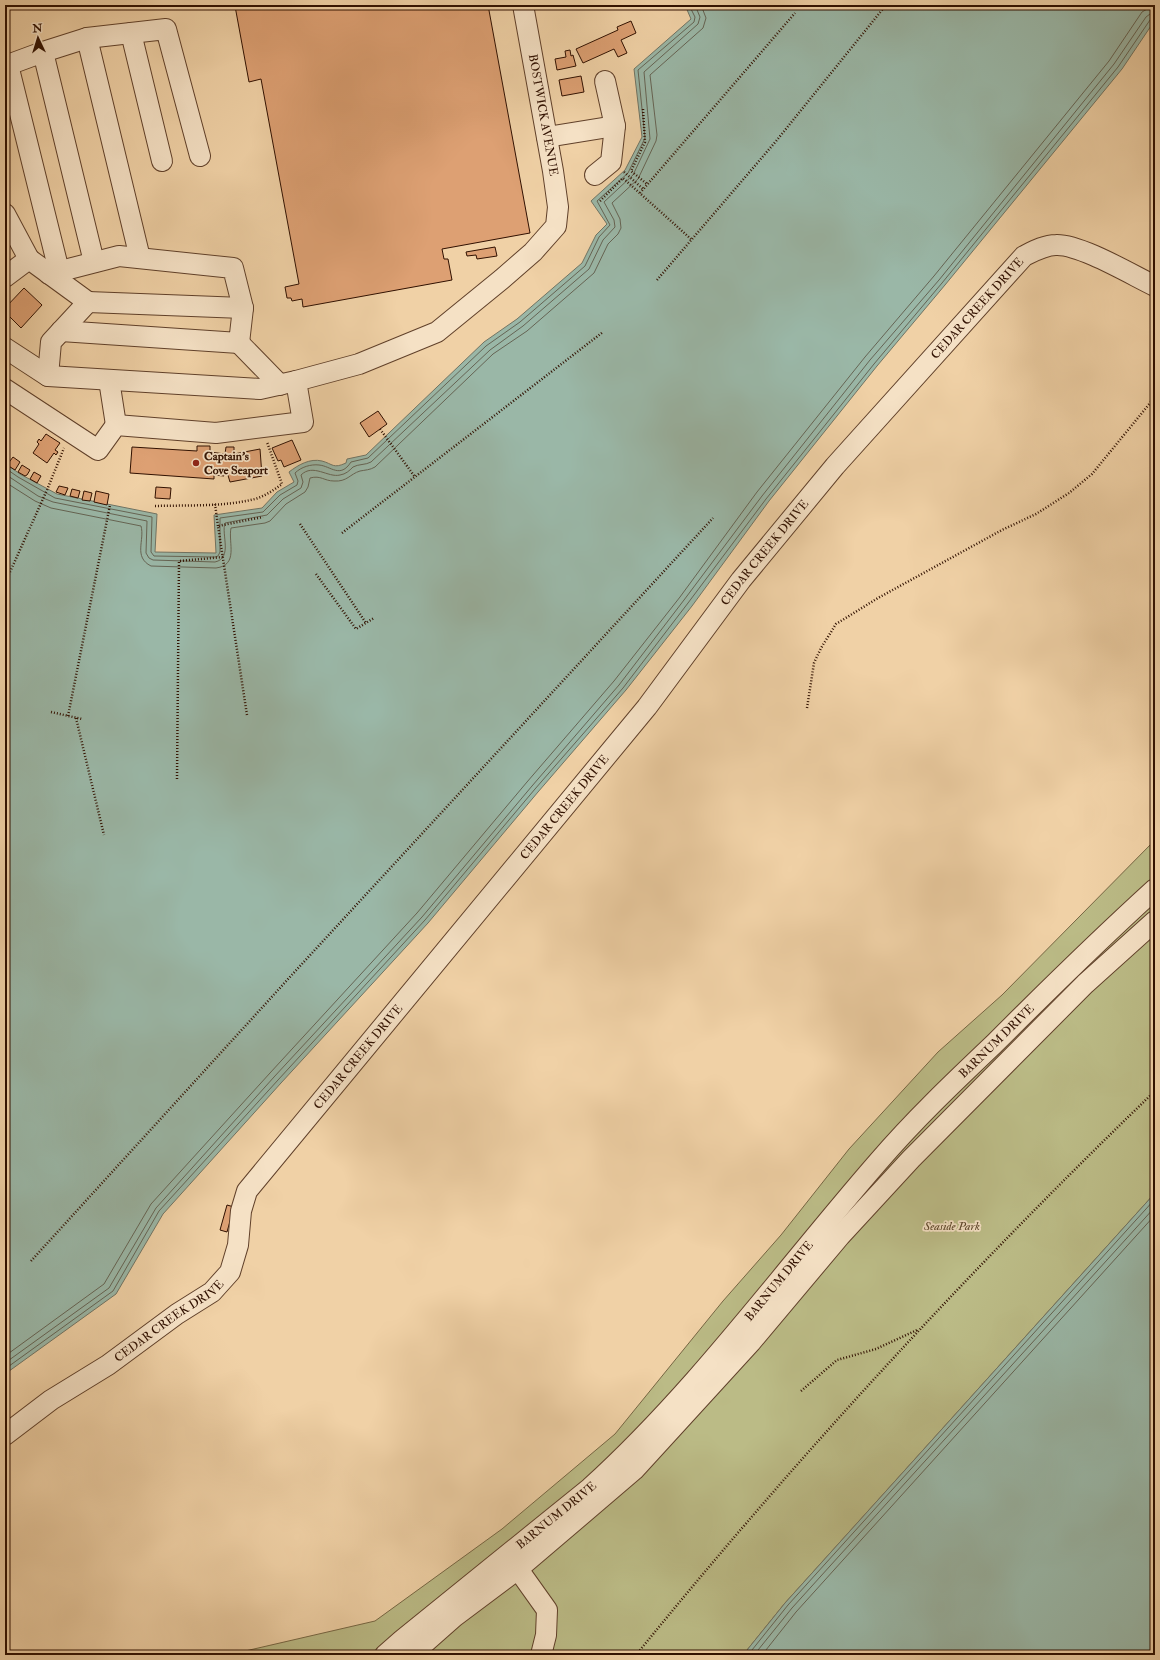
<svg xmlns="http://www.w3.org/2000/svg" width="1160" height="1660" viewBox="0 0 1160 1660" font-family="'IM FELL Double Pica',serif">
<rect width="100%" height="100%" fill="#f0d1a6"/>
<filter id="stains"><feTurbulence type="fractalNoise" baseFrequency=".005" numOctaves="4"/><feColorMatrix values="0 0 0 0 .2 0 0 0 0 .09 0 0 0 0 .02 0 0 0 .5 -.17"/></filter>
<radialGradient id="worn" r=".72"><stop offset=".6" stop-color="#630" stop-opacity="0"/><stop offset="1" stop-color="#630" stop-opacity=".3"/></radialGradient>
<path fill="#bbbb86" stroke="#766643" d="M1155 840V1193L785 1603 743 1655H228L375 1621 502 1529 615 1434 723 1301 781 1235 849 1149 938 1052 1002 995Z"/>
<path fill="#9ab7a7" stroke="#707464" d="M685 5H1155V20L1122 69 945 285 877 366 769 501 692 606 626 690 538 792 428 923 281 1083 163 1214 116 1294 5 1374V463L20 474 57 494 157 514 155 552 216 553 214 515 262 508 277 492 294 482 289 472C298 465 310 458 322 461 333 464 333 469 346 463L347 459 366 455 484 342 517 319 582 263 596 235 607 224 591 201 625 170 642 137 634 69 691 19Z
M1155 1193V1655H743L785 1603Z"/>
<g fill="none" stroke-linecap="round" stroke-linejoin="round">
<path stroke="#656454" stroke-width="1" d="M5 468 18 477 55 498 152 517 151 552 154 556 215 557 218 556 220 552V518L263 512 280 495 297 485 298 481 295 473C301 467 311 464 319 465 331 466 340 479 351 462L368 458 486 346 520 322 585 266 599 237 610 225 597 201 628 173 645 138 638 70 694 22 695 17 689 5
M5 474 38 496 53 502 147 521 146 553 149 558 153 560 215 562C233 558 221 534 225 523L267 515 283 499 301 488 303 482 301 475C313 463 328 478 340 475 346 474 349 471 353 467 358 464 366 465 371 462L490 350 523 326 589 269 603 240 615 227 614 220 604 202 633 175 650 139 644 72 698 24 700 17 695 5
M5 482 35 501 51 508 141 526C145 540 133 557 151 566L216 568C239 565 228 543 231 528L265 523 270 521 286 504 305 492 308 487 310 478C321 475 324 481 334 481 347 482 350 474 360 471 365 470 370 470 375 467L493 354 527 331 594 273 608 244 618 234 621 228 620 219 612 203 638 179 656 141 657 135 650 75 703 28 706 18 701 5
M5 1356 104 1284 151 1204 270 1073 417 913 527 782 614 681 680 597 757 492 865 357 934 276 1109 61 1142 12 1149 8 1155 7
M5 1363 109 1288 156 1208 274 1077 422 917 532 786 619 685 684 600 762 496 870 360 939 280 1114 64 1146 17 1150 14 1155 13
M5 1369 113 1291 159 1211 278 1080 425 920 535 789 623 688 688 603 766 499 874 364 942 283 1118 67 1150 20 1155 18
M748 1655 788 1605 1155 1199
M754 1655 792 1608 1155 1207
M762 1655 796 1612 1155 1215"/>
</g>
<path fill="#dda073" stroke="#301000" d="M232 5H488L530 233 442 249 444 259H448L452 280 303 307 302 299 292 301 291 298H287L285 287 299 284 261 79 249 82 235 6Z
M631 21 636 33 621 40 627 53 618 57 614 49 583 63 576 49 618 30 617 27Z
M570 50 571 56 573 55 576 66 557 70 555 59 566 57 565 51Z
M581 76 584 92 562 96 559 80Z
M495 247 497 256 477 259 476 255 467 256 466 252Z
M24 288 42 305 21 328 5 312V308Z
M378 411 387 424 369 437 360 423Z
M46 434 60 443 55 450 58 452 56 455 54 453 47 463 33 453 39 444 37 442 39 439 41 441Z
M292 440 301 460 284 467 281 460 278 461 272 448Z
M197 446H210V452L225 454 226 447H234V454L260 449 262 476 230 482 227 472 224 473V476L214 475V479L130 473 132 447 197 451Z
M13 457 20 462 15 470 7 465Z
M22 465 30 470 27 475 25 476 18 472Z
M34 472 41 476 37 483 30 479Z
M59 486 68 488 65 495 56 492Z
M156 487 171 488 170 499 155 498Z
M72 489 80 491 78 498 70 496Z
M84 491 92 493 90 501 82 500Z
M96 491 109 494 107 505 94 502Z
M227 1205 234 1207 227 1232 220 1230Z"/>
<g fill="none" stroke-linecap="round" stroke-linejoin="round">
<defs>
<g id="minor">
<path d="M131 33 162 161"/>
<path d="M87 38 140 258"/>
<path d="M43 52 94 262"/>
<path d="M8 65 59 271"/>
<path d="M5 66 43 52 87 38 166 29 200 156"/>
<path d="M547 137 615 126"/>
<path d="M595 175 611 162 615 126 605 81"/>
<path d="M5 214 29 259"/>
<path d="M49 274 119 256 233 268 243 308 239 343 61 331"/>
<path d="M5 277 29 259 88 302 51 342 48 376"/>
<path d="M88 302 243 308"/>
<path d="M239 343 280 385"/>
<path d="M5 348 48 376 260 389 296 381"/>
<path d="M109 380 116 425"/>
<path d="M5 389 98 450 116 425 216 433 303 422 296 381 359 364 437 332 502 279 533 252 556 226 558 207 553 171 523 5"/>
<path id="s1" d="M5 1435 51 1400 108 1365 177 1314 212 1292 230 1272 238 1245 241 1211 247 1191 647 707 741 580 835 466 1024 256C1034 251 1045 245 1056 245 1080 244 1132 275 1155 286"/>
<path d="M510 1558 547 1610 546 1635 541 1655"/>
<path id="s2" d="M385 1655 402 1640 590 1488C698 1390 783 1271 878 1162 914 1120 954 1082 994 1044 1047 991 1100 939 1155 889"/>
<path d="M411 1655 454 1617 518 1569 634 1470 751 1342 840 1236 911 1159 1085 984 1155 921"/>
</g>
</defs>
<use href="#minor" stroke="#60402a" stroke-width="22"/>
<path stroke="#301000" stroke-width="2.5" stroke-dasharray="1 2" stroke-linecap="butt" d="M643 109 645 142 631 171 647 184
M624 172 643 189
M640 193 795 13
M600 201 623 178 691 239
M657 280 777 140 886 5
M380 429 415 477
M215 504 218 526
M155 506C188 505 223 507 255 499 265 496 274 490 282 484L267 442
M300 524 366 623
M342 533 603 332
M316 574 356 629 374 618
M5 583 47 490 64 448
M807 708 814 663 821 648 836 624 878 598 1002 530 1036 514 1069 493 1092 474 1155 397
M51 712 82 719
M247 715 218 526 263 517
M68 716 110 505
M76 718 104 835
M177 779 179 561 223 557
M31 1261 289 978 713 518
M801 1391 837 1360 876 1349 917 1330
M636 1655C797 1457 971 1268 1155 1091"/>
<use href="#minor" stroke="#f5e1c5" stroke-width="20"/>
</g>
<circle fill="#8f2418" stroke="#f5e1c5" stroke-width="1.5" cx="196" cy="463" r="4"/>
<g text-anchor="middle" dominant-baseline="central" stroke-width="3.5" stroke-linejoin="round" paint-order="stroke">
<g font-size="12" fill="#301000" stroke="#f5e1c5">
<text transform="translate(543 115) rotate(80)">BOSTWICK AVENUE</text>
<text stroke="none"><textPath href="#s1" startOffset="1508">CEDAR CREEK DRIVE</textPath></text>
<text stroke="none"><textPath href="#s1" startOffset="1184">CEDAR CREEK DRIVE</textPath></text>
<text stroke="none"><textPath href="#s1" startOffset="860">CEDAR CREEK DRIVE</textPath></text>
<text stroke="none"><textPath href="#s2" startOffset="869">BARNUM DRIVE</textPath></text>
<text stroke="none"><textPath href="#s1" startOffset="536">CEDAR CREEK DRIVE</textPath></text>
<text stroke="none"><textPath href="#s2" startOffset="545">BARNUM DRIVE</textPath></text>
<text stroke="none"><textPath href="#s1" startOffset="200">CEDAR CREEK DRIVE</textPath></text>
<text stroke="none"><textPath href="#s2" startOffset="221">BARNUM DRIVE</textPath></text>
</g>
<g font-size="12" font-weight="bold" fill="#301000" stroke="#f5e1c5" text-anchor="start">
<text x="204" y="456">Captain's<tspan x="204" dy="14">Cove Seaport</tspan></text>
</g>
<g font-size="12" font-style="italic" fill="#5a4328" stroke="#f5e1c5">
<text x="952" y="1226">Seaside Park</text>
</g>
</g>
<rect width="1160" height="1660" fill="none" stroke="#f0d1a6" stroke-width="20"/>
<rect x="6" y="6" width="1148" height="1648" fill="none" stroke="#301000" stroke-width="2"/>
<rect x="10" y="10" width="1140" height="1640" fill="none" stroke="#301000"/>
<g transform="translate(38 38) rotate(356)" stroke="#f5e1c5" stroke-width="3" paint-order="stroke">
<path d="M0-3L7 15L0 10L-7 15Z" fill="#301000"/>
<text y="-6" font-size="11" font-weight="bold" text-anchor="middle" fill="#301000">N</text>
</g>
<rect width="100%" height="100%" filter="url(#stains)"/>
<rect width="100%" height="100%" fill="url(#worn)"/>
</svg>
